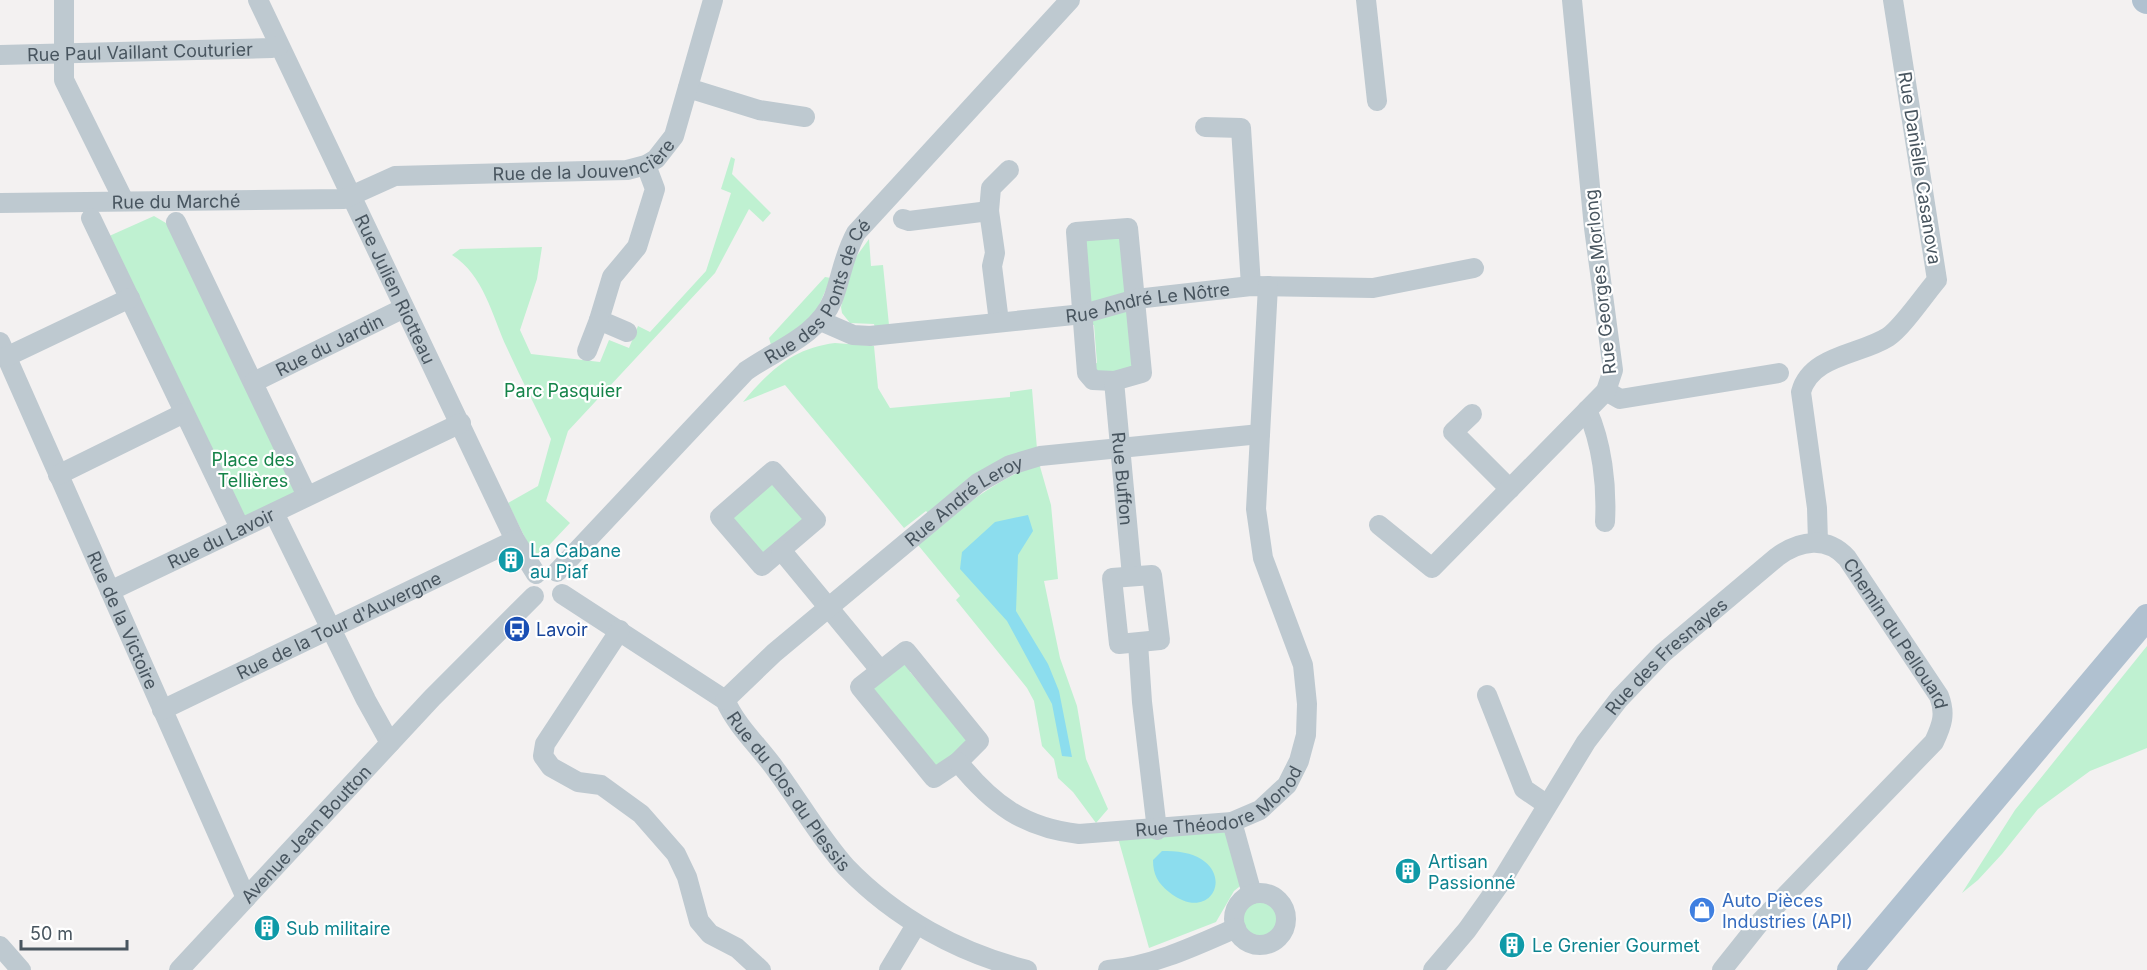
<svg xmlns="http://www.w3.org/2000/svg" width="2147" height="970" viewBox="0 0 2147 970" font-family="Inter,sans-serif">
<rect width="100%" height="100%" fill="#f3f1f1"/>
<path fill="#bff1d1" d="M731 157 735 159 732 174 771 213 763 222 749 209 715 273 568 431 546 501 570 523 538 557 533 554 508 503 538 486 551 439C537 409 521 379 507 348 492 316 484 275 452 255L460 249 542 247 537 279 520 330 531 354 600 362 609 340 629 348 638 326 650 332 706 271 731 193 721 189Z
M154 216 171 226 299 493 241 519 107 237Z
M1124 235 1128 293 1091 302 1081 240Z
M869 239 871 266 883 265 889 325 875 328 874 324 850 323 842 313 841 307 853 261Z
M825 277 831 278 813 319 771 345 769 338Z
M1120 312H1132L1139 362 1122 372 1096 371 1092 364 1097 363 1094 325H1088V322Z
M835 343 874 346 878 388 890 408 1010 397V392L1032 389 1037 449 929 514 926 511 904 528 785 385 743 402C769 371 793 348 835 343Z
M1039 463 1051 505 1058 579 1044 581 1060 658 1077 706 1086 759 1108 809 1096 823 1073 792 1058 778 1054 759 1042 746 1034 701 1027 688 956 600 960 596 918 545C959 510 988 484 1039 463Z
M769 480 805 518 761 556 729 512Z
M2147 646V748L2090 771 2038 809 2002 854 1978 880 1962 893 2015 810Z
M902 661 914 668 910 672 969 741 936 769 870 685Z
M1223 828 1231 835 1244 883 1234 891 1216 922 1149 948 1118 838Z
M1240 919a19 19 0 1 1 38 0a19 19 0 1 1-38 0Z"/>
<path fill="#8cddee" d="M1028 515 1033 531 1018 555 1016 611 1048 664 1059 691 1072 757 1062 756 1052 704 1007 621 960 569 962 552 995 522Z
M1162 851C1245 848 1219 932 1169 892 1158 883 1153 875 1153 860Z"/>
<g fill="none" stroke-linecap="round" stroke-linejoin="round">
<g stroke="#bec9d0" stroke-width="20">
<path d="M64 0V80L123 199"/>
<path id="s1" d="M258 0 515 540 536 574"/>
<path d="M1366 0 1377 101"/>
<path id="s2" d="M0 55 272 48 279 46"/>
<path d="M688 88 759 110 805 117"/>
<path d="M1205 127 1241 128 1251 286"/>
<path id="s3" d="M0 203 344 199 395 176 627 170 646 165 656 159 674 136 713 0"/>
<path d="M989 211 991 188 1009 170"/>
<path d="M91 218 240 528"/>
<path d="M903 219 909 221 989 211 995 253 992 266 999 322"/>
<path d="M176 222 307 496"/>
<path d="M1128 228 1142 373 1114 381 1093 380 1087 373 1076 232Z"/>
<path id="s4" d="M821 321 853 335 870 336 1083 314 1136 299 1251 286 1373 288 1474 268"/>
<path d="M627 332 599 320 612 277 637 247 655 189 646 165"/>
<path id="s5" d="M0 342 246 898"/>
<path d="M587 351 599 320"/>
<path d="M6 357 130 298"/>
<path id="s6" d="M1114 381 1132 576"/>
<path id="s7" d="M254 382 404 308"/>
<path d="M1606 391 1620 399 1779 373"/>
<path d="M1587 410C1602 443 1607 485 1605 522"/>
<path d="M1472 414 1453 432 1510 489"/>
<path d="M773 471 816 520 762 566 720 517Z"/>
<path d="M58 475 184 413"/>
<path d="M274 513 366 700 390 743"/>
<path d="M1379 525 1432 568 1606 391 1613 370 1594 228 1572 0"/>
<path d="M1818 542 1817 508 1801 392C1811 355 1860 355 1888 337 1902 328 1925 294 1937 280L1893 0"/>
<path d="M781 550 880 670"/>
<path id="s8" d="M557 572 746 371C777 349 818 336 833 299 842 275 843 257 856 233L1070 0"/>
<path d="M1152 575 1160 640 1119 644 1112 578Z"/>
<path id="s9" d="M110 591 461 423"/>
<path id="s10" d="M562 594 725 700C737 727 759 746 776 770 799 801 820 838 846 867 895 918 959 953 1027 970"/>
<path d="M620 630 545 744 543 756 551 767 578 782 601 785 641 814 676 854 687 877 699 921 710 934 737 948 761 970"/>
<path d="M1138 643 1142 702 1157 830"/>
<path d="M906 651 979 741 958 762 934 778 860 687Z"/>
<path d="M1487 695 1524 789 1546 804"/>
<path id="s11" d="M725 700 774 653 978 483 1010 465 1040 456 1260 434"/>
<path id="s12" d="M162 710 515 540"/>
<path id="s13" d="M958 762C992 804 1024 828 1079 834L1232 822 1260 810 1287 785 1299 761 1306 735 1307 704 1303 665 1263 558 1256 509 1268 286"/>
<path d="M1232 822 1252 894"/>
<circle cx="1260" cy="919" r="26"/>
<path d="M0 946 21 970"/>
<path id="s14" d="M179 970 432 698 534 596"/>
<path d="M889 970 916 925"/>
<path d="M1108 970C1153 966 1195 946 1236 928"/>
<path id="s15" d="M1433 970 1467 930 1499 885 1586 742 1619 699 1663 653 1777 557C1800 540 1827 536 1847 558L1939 696C1946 714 1942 725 1934 742L1761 921 1722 970"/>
</g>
<path stroke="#b0c1d0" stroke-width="26" d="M2145 0 2147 1
M1850 970 2147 617"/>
</g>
<defs>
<symbol id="building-disc" viewBox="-11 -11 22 22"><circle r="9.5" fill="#0f9aa8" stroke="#fff"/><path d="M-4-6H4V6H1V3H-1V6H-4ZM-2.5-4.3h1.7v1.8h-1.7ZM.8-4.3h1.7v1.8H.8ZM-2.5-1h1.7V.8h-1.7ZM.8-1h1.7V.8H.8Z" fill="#fff"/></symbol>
<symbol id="bus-disc" viewBox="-11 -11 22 22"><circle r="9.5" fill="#1a4fb4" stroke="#fff"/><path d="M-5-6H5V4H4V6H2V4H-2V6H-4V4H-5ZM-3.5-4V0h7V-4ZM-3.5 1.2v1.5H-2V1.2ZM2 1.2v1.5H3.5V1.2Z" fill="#fff"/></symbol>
<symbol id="shop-disc" viewBox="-11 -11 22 22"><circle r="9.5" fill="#3f7fe0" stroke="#fff"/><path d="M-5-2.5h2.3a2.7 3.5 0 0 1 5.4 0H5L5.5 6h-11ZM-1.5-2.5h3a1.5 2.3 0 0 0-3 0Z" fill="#fff"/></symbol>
</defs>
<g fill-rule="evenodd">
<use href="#building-disc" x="496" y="545" width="30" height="30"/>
<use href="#bus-disc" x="502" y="614" width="30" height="30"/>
<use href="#building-disc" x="1393" y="856" width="30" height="30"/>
<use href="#shop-disc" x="1687" y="895" width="30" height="30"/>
<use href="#building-disc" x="252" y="913" width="30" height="30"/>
<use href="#building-disc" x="1497" y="930" width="30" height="30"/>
</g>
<g text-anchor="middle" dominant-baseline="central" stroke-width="4.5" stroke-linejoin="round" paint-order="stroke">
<g font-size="18" fill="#48555f" stroke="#fff">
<text stroke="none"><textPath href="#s2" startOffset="140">Rue Paul Vaillant Couturier</textPath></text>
<text stroke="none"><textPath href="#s3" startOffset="592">Rue de la Jouvencière</textPath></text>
<text transform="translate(1920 168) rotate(81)">Rue Danielle Casanova</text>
<text stroke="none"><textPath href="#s3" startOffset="176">Rue du Marché</textPath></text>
<text transform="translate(1600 282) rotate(-96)">Rue Georges Morlong</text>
<text stroke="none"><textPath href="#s1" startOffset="320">Rue Julien Riotteau</textPath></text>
<text stroke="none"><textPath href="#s8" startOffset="388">Rue des Ponts de Cé</textPath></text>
<text stroke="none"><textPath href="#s4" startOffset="332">Rue André Le Nôtre</textPath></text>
<text stroke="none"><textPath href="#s7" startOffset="84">Rue du Jardin</textPath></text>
<text stroke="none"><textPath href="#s6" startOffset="98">Rue Buffon</textPath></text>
<text stroke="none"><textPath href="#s11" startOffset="312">Rue André Leroy</textPath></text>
<text stroke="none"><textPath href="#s9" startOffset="123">Rue du Lavoir</textPath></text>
<text stroke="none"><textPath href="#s5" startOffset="304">Rue de la Victoire</textPath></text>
<text stroke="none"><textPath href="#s12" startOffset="196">Rue de la Tour d'Auvergne</textPath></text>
<text stroke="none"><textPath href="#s15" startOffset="710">Chemin du Pellouard</textPath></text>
<text stroke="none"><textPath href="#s15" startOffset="393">Rue des Fresnayes</textPath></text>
<text stroke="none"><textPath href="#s10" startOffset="306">Rue du Clos du Plessis</textPath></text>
<text stroke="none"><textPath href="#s13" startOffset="294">Rue Théodore Monod</textPath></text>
<text stroke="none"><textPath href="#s14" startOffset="186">Avenue Jean Boutton</textPath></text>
</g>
<g font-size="18" fill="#158349" stroke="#fff">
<text x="563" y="390">Parc Pasquier</text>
<text x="253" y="459">Place des<tspan x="253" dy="21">Tellières</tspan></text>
</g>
<g font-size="18" fill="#0d838f" stroke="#fff" text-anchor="start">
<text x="530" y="550">La Cabane<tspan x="530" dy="21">au Piaf</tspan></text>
<text x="1428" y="861">Artisan<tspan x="1428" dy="21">Passionné</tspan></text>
<text x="286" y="928">Sub militaire</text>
<text x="1532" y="945">Le Grenier Gourmet</text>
</g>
<g font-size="18" fill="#164399" stroke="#fff" text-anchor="start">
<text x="536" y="629">Lavoir</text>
</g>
<g font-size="18" fill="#366cbe" stroke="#fff" text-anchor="start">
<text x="1722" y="900">Auto Pièces<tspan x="1722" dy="21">Industries (API)</tspan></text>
</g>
</g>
<path d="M21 940v9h106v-9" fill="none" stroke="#48555f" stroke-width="3"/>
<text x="30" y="940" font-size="18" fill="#48555f" stroke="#ffffff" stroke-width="4.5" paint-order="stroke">50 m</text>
</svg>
